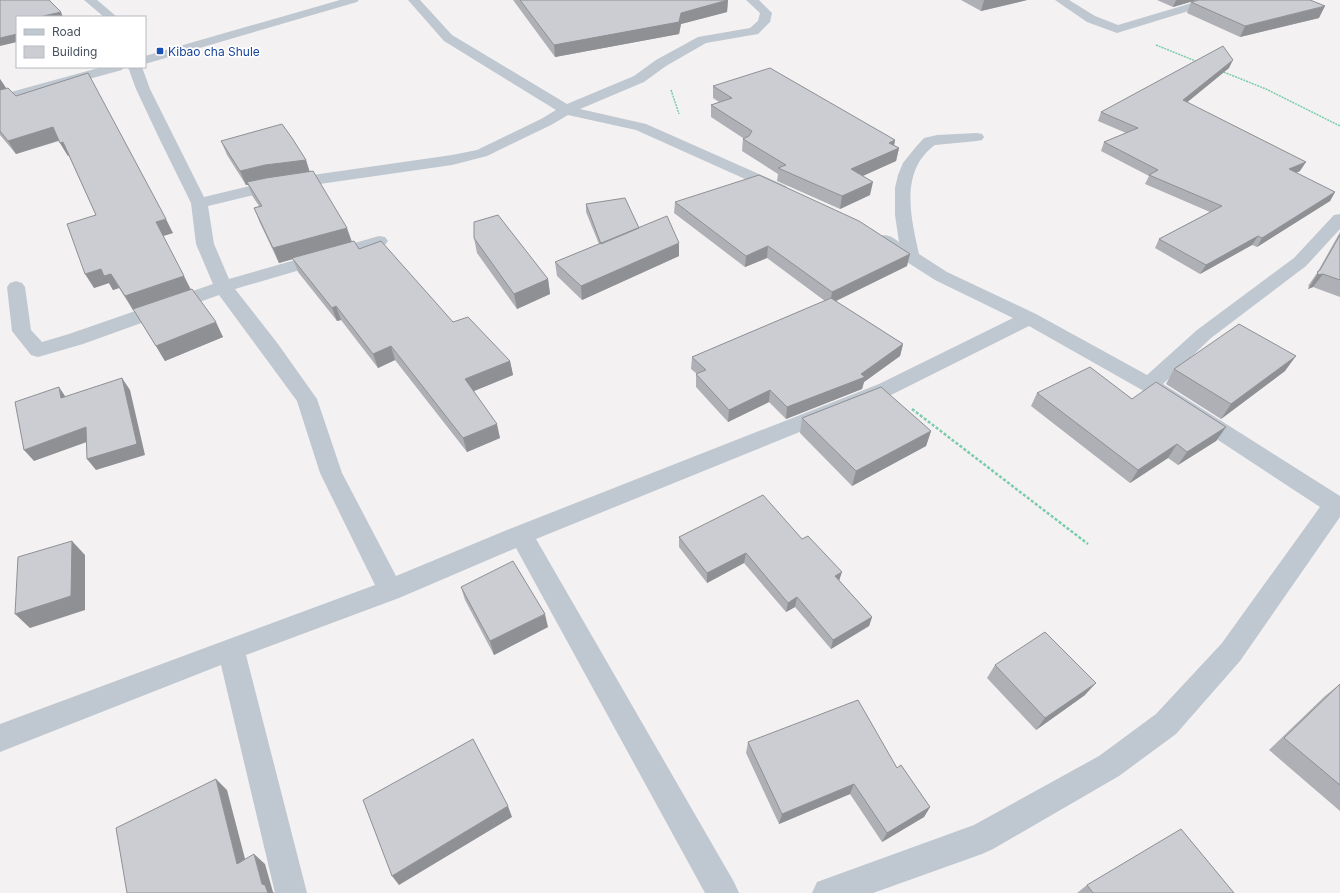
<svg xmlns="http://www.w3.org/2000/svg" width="1340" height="893" viewBox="0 0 1340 893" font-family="Inter,sans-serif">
<rect width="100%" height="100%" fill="#f3f1f1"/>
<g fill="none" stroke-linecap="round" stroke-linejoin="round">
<path stroke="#79cdab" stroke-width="1.5" stroke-dasharray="2 1" stroke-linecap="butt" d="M1156 45 1198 62
M1221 71 1266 89 1340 126
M671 90 679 114"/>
<path stroke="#79cdab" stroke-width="2.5" stroke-dasharray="3 2" stroke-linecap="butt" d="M912 409 1088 544"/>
<path fill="#bfc7d0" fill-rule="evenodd" d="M84 0H97L117 17H104Z
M340 0H359L357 2 145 64V56Z
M408 0H420L452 35 567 104 634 76 656 60 698 37 750 28 758 21 760 13 746 0H759L772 13 770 22 758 34 706 43 666 66 644 82 580 109 646 124 786 186 788 189 786 192 780 194 774 192 636 130 568 115 551 125 487 156 452 165 271 191 208 206 214 244 229 279 379 236 385 237 388 241 385 245 235 289 278 344 317 399 342 473 396 576 512 528 879 384 1013 318 935 280 879 244 876 240 879 236C888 234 892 237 899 242L895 215V188L898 175 903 163 915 148 924 138 937 135 977 133 982 134 984 137 982 140 977 141 935 145C899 171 911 218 919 254L947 272 1036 314 1147 375 1197 330 1294 258 1334 215 1340 214V229L1306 266 1211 338 1163 384 1340 496V517L1240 661 1176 734 1119 776 993 849 982 854 873 893H812L817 882 974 825 1099 756 1156 714 1222 643 1320 507 1142 390 1029 326 893 394 536 539 734 882 739 893H705L516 548 399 598 246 655 307 893H275L221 665 0 752V724L375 585 320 473 297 401 219 295 83 344 38 357 31 355 12 331 7 287 10 283 16 281 22 283 25 287 31 330 42 342 69 334 213 284 196 244 191 203 160 140 136 89 128 67H142L150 89 204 197 271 181 452 155 477 150 541 119 556 110 444 41Z
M1055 0H1069L1095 16 1118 25 1202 0H1220L1218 2 1117 33 1087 22Z
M102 67H124L122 70 0 103V95Z"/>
</g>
<path fill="#afb0b5" d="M513 0H728L727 12 681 24 679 34 555 57Z
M961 0H1027L981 11Z
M1157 0H1197L1173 7Z
M1191 2 1319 18 1240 37 1187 13Z
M1229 68 1187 102 1300 171 1296 173 1335 192 1330 201 1257 247 1252 245 1200 274 1155 248 1159 239 1210 212 1145 184 1149 176 1101 151 1104 142 1126 133 1098 121 1101 112Z
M0 79 6 88 16 96 173 233 163 236 191 290 223 337 165 361 134 310H133L119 288 113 290 109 283 94 288 96 215 69 156H68L59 141 16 154 0 135Z
M713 86 895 140 894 145 899 148 896 161 863 176 870 195 840 209 777 181 778 174 742 151 743 138 711 117V105L719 102 713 98Z
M221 141 306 160 310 172 351 242 359 249 453 322 510 361 513 375 474 391 500 438 467 452 395 360 378 368 341 320 337 321 298 272 293 259 279 263 260 223 254 208 259 206 253 197 248 185H246L227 155Z
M675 202 907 266 835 301 903 344 900 356 864 382 862 389 786 419 769 402 728 422 696 387V374H697L691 369 692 357 825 301 767 258 745 267 674 213Z
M586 204 639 228 679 256 582 300 557 276 555 262 599 244 586 212Z
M1340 232V297L1313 287 1308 289 1309 286H1308L1317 273Z
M474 238 548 279 550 294 517 309 477 253Z
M1174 369 1285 371 1221 419 1166 384Z
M1037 393 1132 399 1226 427 1216 441 1178 465 1168 458 1130 483 1031 406Z
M802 418 931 431 926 446 852 486 800 433Z
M679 537 802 539 872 617 869 626 831 649 795 607 786 612 744 563 707 583 679 547Z
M461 587 548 627 494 655 465 600Z
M995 665 1085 695 1036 730 987 678Z
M1340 684V811L1269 750 1325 696Z
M748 742 930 807 924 817 882 842 850 794 779 824 746 753Z
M1087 885 1234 893H1077Z"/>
<path fill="#8e9094" d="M728 0 727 12 681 24 679 34 555 57 554 45Z
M984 0H1027L981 11Z
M1176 0H1197L1173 7Z
M1325 6 1319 18 1240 37 1245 26Z
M61 12 63 17H39Z
M17 34V42L0 46V38Z
M1233 60 1229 68 1179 109 1183 100Z
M0 79 8 91 0 94Z
M53 127 60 140 16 154 8 141Z
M895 140 893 151 899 148 896 161 849 182 851 169 889 143Z
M63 142 70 155 68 156 60 143Z
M306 160 310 174 247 182 248 185H246L240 171 265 165Z
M1306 162 1300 171 1284 178 1289 169Z
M873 182 870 195 840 209 842 196Z
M1335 192 1330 201 1257 247 1262 238Z
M166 219 173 233 163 236 156 222Z
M347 228 352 242 279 263 273 248Z
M1258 236 1252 245 1200 274 1206 265Z
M679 243V256L582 300 581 286Z
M768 246 767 258 745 267 746 256Z
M910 254 907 266 830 304 832 292Z
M101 269 111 274 119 288 113 290 109 283 94 288 85 274Z
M1323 274 1313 287 1308 289 1317 275Z
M184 276 191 290 133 310 125 296Z
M548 279 550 294 517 309 514 294Z
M336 306 341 320 337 321 332 308Z
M216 322 223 337 165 361 156 346Z
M903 344 900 356 864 382 862 389 786 419 787 407 861 374Z
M391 346 395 360 378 368 373 354Z
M1296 356 1285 371 1221 419 1231 404Z
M510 361 513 375 469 393 465 379Z
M122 378 130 390 145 455 96 470 87 459Z
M59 387 67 399 61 398Z
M770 390 769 402 728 422 729 410Z
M497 424 500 438 467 452 463 438Z
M86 427 95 439 34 461 24 450Z
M1226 427 1216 441 1178 465 1187 452Z
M931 431 926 446 852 486 856 471Z
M1177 444 1168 458 1130 483 1138 470Z
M72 541 85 555V610L30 628 15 614Z
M746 553 744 563 707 583V573Z
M842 572 839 581 835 576Z
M797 597 795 607 786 612 788 603Z
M545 614 548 627 494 655 490 641Z
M872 617 869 626 831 649 833 640Z
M1096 683 1085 695 1036 730 1045 718Z
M216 779 227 790 249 874 237 864Z
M854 784 850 794 779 824 782 814Z
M508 806 512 817 399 885 392 876Z
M930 807 924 817 882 842 887 833Z
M254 854 265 864 273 892 275 893H268L262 884Z"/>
<path fill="#cbcdd3" stroke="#8e9094" d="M0 0H49L61 12 39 17H17V34L0 38Z
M520 0H728L681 13 679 22 554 45Z
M1199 0H1310L1325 6 1245 26 1191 2Z
M1223 46 1233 60 1183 100 1306 162 1289 169 1335 192 1262 238 1258 236 1206 265 1159 239 1222 206 1149 175 1158 170 1104 142 1138 128 1101 112Z
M770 68 895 140 889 143 899 148 851 169 873 182 842 196 778 168 786 165 743 139 749 136 752 131 711 105 732 98 713 86Z
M88 73 166 219 156 222 184 276 125 296 111 274 104 276 101 269 85 274 67 224 96 215 63 142 60 143 53 127 8 141 0 131V90L8 88 16 96Z
M282 124 292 138 306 160 265 165 240 171 221 141Z
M313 171 347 228 273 248 254 208 262 206 247 182 266 178Z
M759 175 859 221 910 254 832 292 768 246 746 256 675 202Z
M625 198 639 228 601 244 586 204Z
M498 215 548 279 514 294 474 238V222Z
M667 216 679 243 581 286 555 262Z
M1340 235V280L1323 274 1317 275 1318 273 1317 272 1320 270Z
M354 241 359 249 381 241 453 322 468 317 510 361 465 379 497 424 463 438 391 346 373 354 336 306 332 308 292 258Z
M192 289 216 322 156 346 133 309Z
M831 298 903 344 861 374 865 377 787 407 770 390 729 410 696 374 706 370 692 357Z
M1239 324 1296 356 1231 404 1174 369Z
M1090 367 1132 399 1156 382 1226 427 1187 452 1177 444 1138 470 1037 393Z
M122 378 137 444 87 459 86 427 24 450 15 402 59 387 61 398Z
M881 387 931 431 856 471 802 418Z
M763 495 802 539 808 536 842 572 835 576 872 617 833 640 797 597 788 603 746 553 707 573 679 537Z
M72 541 71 596 15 614 18 557Z
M513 561 545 614 490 641 461 587Z
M1045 632 1096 683 1045 718 995 665Z
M1340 684V785L1284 738Z
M858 700 897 768 901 765 930 807 887 833 854 784 782 814 748 742Z
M473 739 508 806 392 876 363 800Z
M216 779 237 864 254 854 262 884 265 885 268 893H127L116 828Z
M1181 829 1234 893H1093L1087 885Z"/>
<rect fill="#1a4fb4" stroke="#fff" stroke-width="1.5" x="156" y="47" width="8" height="8" rx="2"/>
<g text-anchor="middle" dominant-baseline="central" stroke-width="3.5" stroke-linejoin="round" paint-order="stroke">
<g font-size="12" fill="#164399" stroke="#fff" text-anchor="start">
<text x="168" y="51">Kibao cha Shule</text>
</g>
</g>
<rect x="16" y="16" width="130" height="52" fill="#ffffff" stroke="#b6babf"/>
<rect x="24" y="29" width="20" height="6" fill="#bfc7d0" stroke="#b6babf"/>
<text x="52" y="36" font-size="12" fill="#49535f">Road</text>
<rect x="24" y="46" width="20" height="12" fill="#cbcdd3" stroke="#b6babf"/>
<text x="52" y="56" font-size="12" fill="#49535f">Building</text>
</svg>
